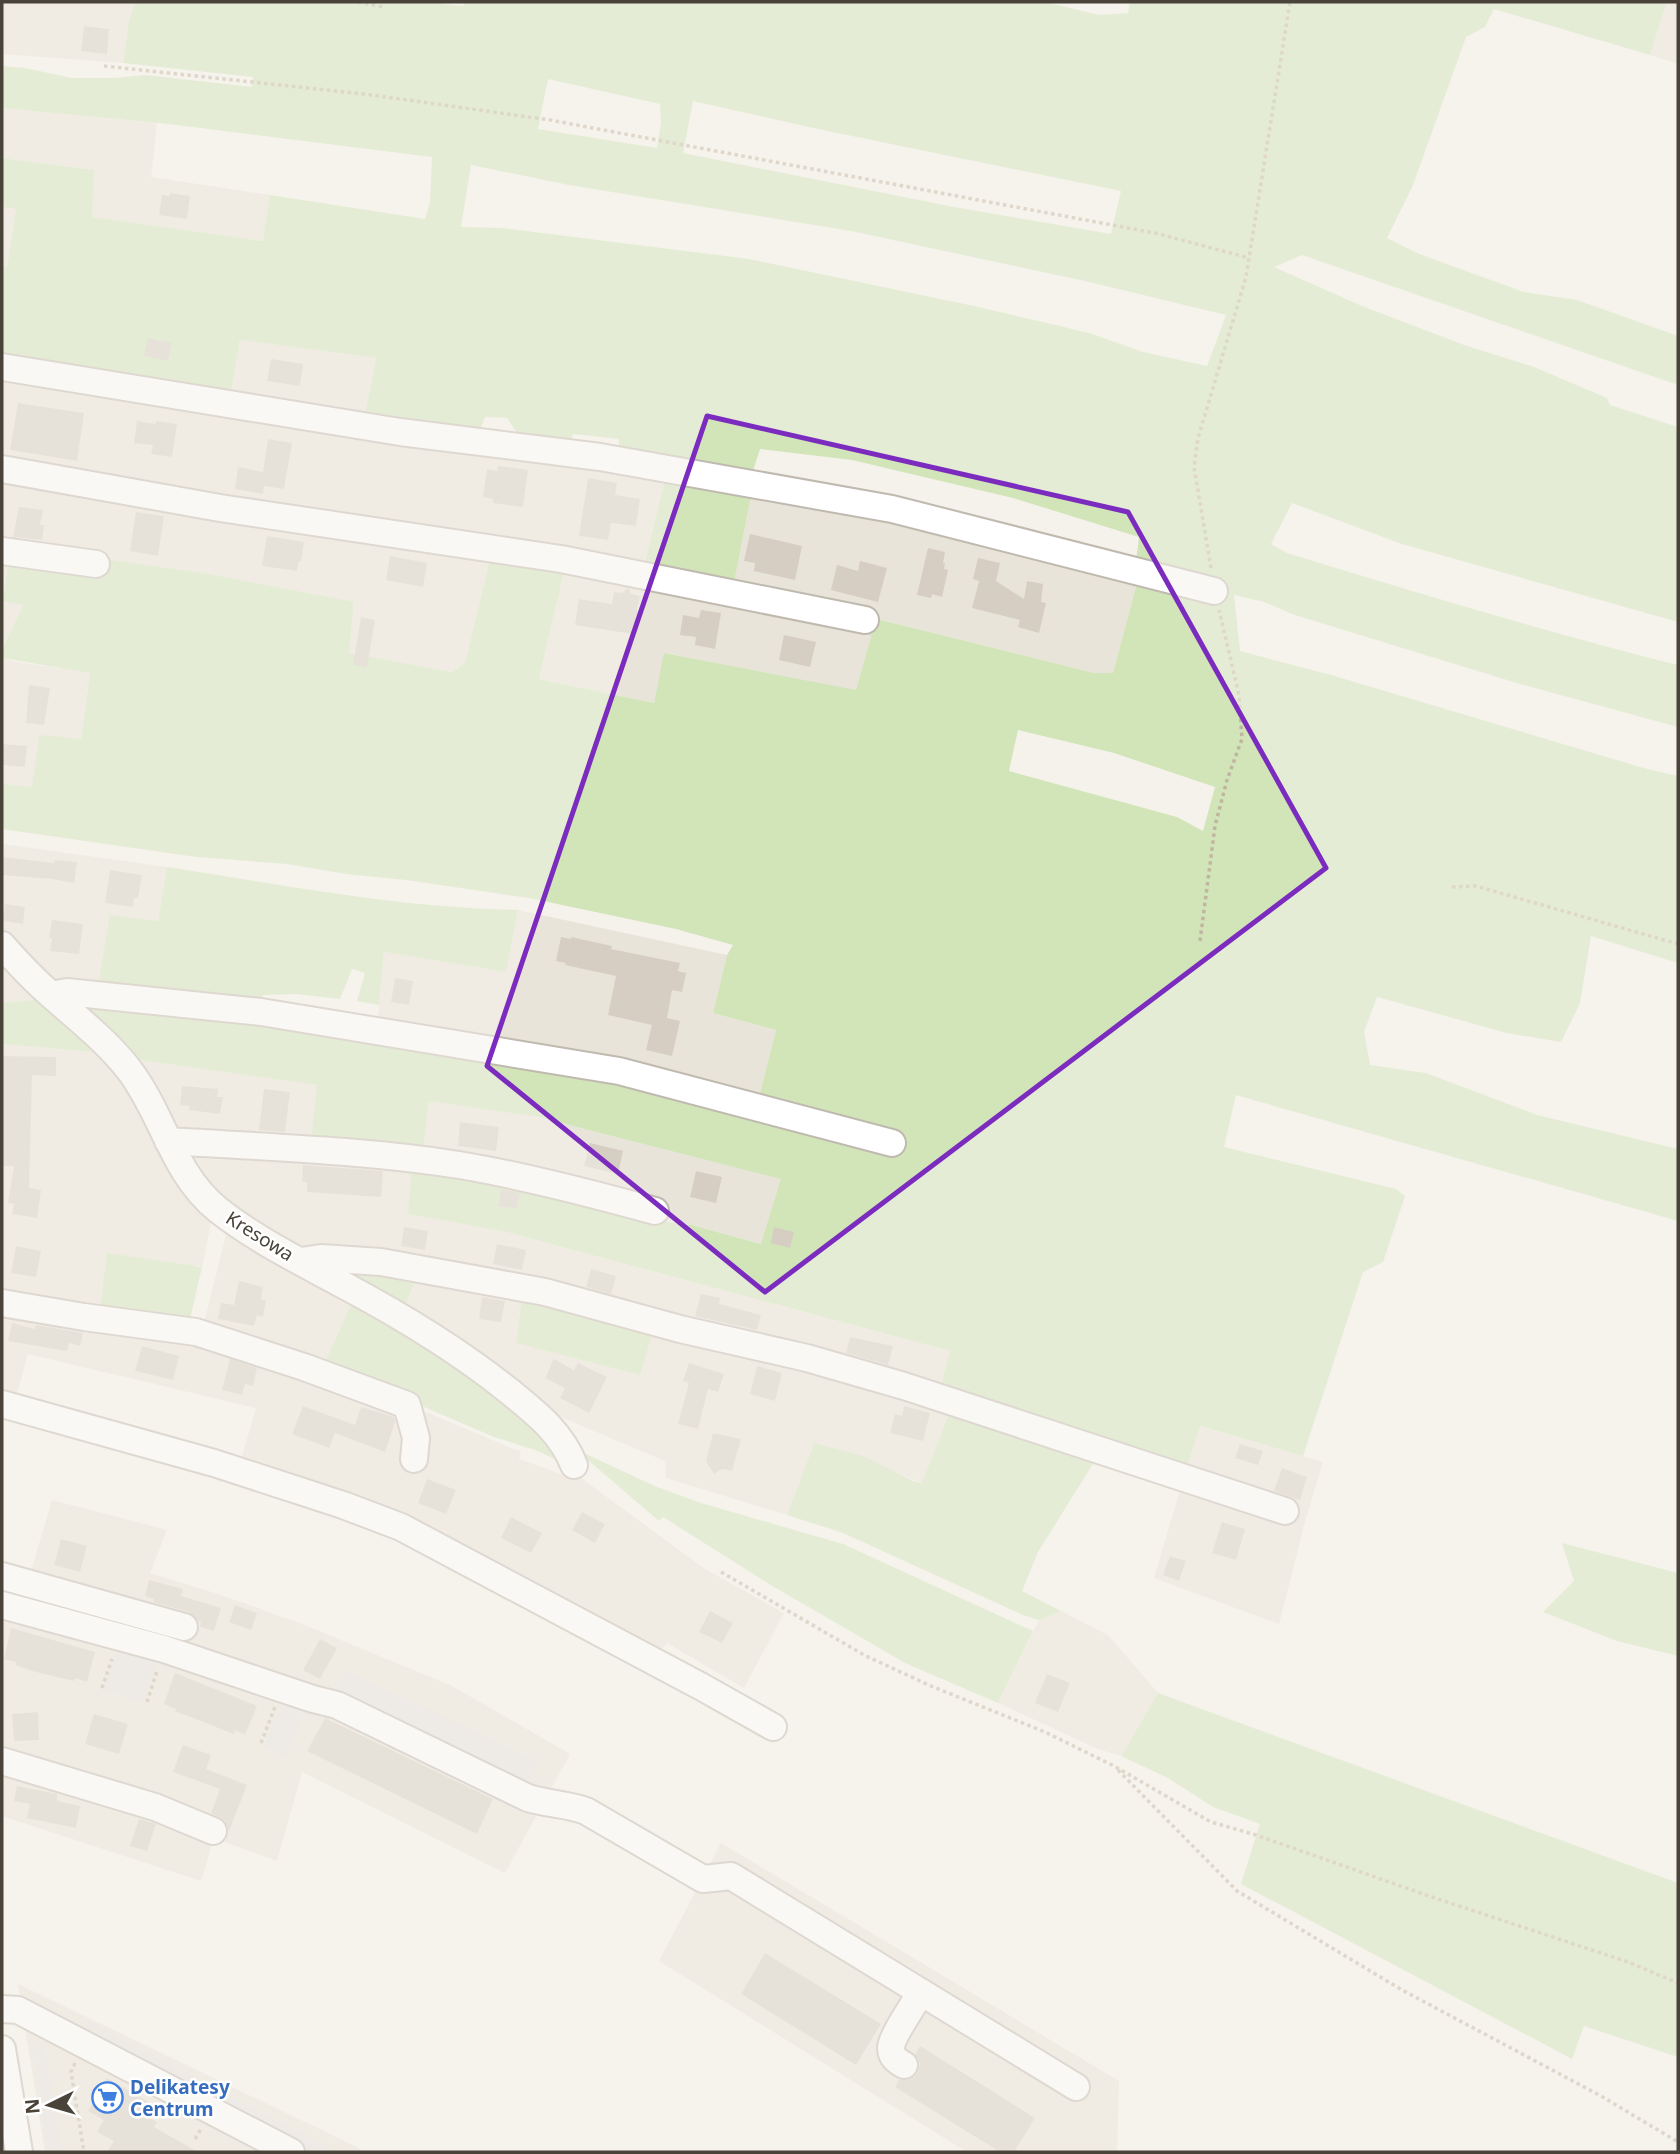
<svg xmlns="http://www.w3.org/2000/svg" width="1680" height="2154" viewBox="0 0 1680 2154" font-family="'Noto Sans',sans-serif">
<rect width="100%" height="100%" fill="#f5f2ec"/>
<path fill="#e8e4da" d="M2 2H135L129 20 123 63 2 54Z
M1667 2H1678V64L1650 55Z
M2 108 157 123 151 177 270 195 264 241 91 217 94 170 2 158Z
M2 207 16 209 7 267 2 266Z
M240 340 376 358 365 415 231 392Z
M2 375 666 474 644 567 2 463Z
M2 477 490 559 465 663 452 672 348 653 354 602 2 544Z
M752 491 839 503 1138 579 1113 673H1094L734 583Z
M2 560 9 561 23 605 2 650Z
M564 572 869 629 871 637 856 691 665 653 654 703 539 679Z
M2 658 16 662 90 672 81 739 32 788 2 784Z
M2 844 167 867 158 921 98 987 42 979 2 928Z
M518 910 727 955 713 1013 776 1030 758 1101 377 1026 384 952 506 972Z
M2 954 42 999 2 1003Z
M2 1044 104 1053 141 1104 211 1223 202 1267 196 1265 100 1310 2 1293Z
M133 1059 318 1085 311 1142 180 1132 167 1124Z
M429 1101 538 1117 782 1179 762 1244 692 1225 646 1216 423 1153Z
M183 1146 412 1164 408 1214 506 1232 950 1351 939 1392 435 1267 342 1246 299 1249 219 1199Z
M228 1227 354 1298 324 1364 203 1327Z
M417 1276 522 1295 516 1342 654 1328 950 1411 923 1483 814 1443 787 1515 666 1478 665 1461 542 1409 404 1309Z
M2 1309 206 1341 421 1410 521 1452 519 1459 561 1474 570 1470 705 1569 784 1613 744 1688 667 1643 658 1655 240 1463 256 1408 28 1354 15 1401 2 1398Z
M1199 1426 1323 1462 1306 1518 1279 1624 1154 1578Z
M52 1500 167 1530 150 1573 221 1595 302 1624 452 1686 570 1754 505 1873 302 1772 277 1861 214 1838 201 1881 2 1816V1578L27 1585Z
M1061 1611 1108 1635 1158 1693 1121 1756 1098 1749 998 1703 1039 1620Z
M721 1843 1119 2081 1117 2152H967L659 1961Z
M18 1984 355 2146 365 2152H45Z"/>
<path fill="#d1e5b8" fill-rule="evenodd" d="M135 2H422L464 6 465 2H1045L1099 15 1128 13 1130 2H1667L1650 55 1494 9 1485 27 1466 37 1413 185 1387 238 1419 254 1524 292 1577 300 1678 336V385L1302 255 1274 267 1362 306 1464 345 1534 367 1607 398 1610 405 1678 427V622L1402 544 1292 503 1271 544 1287 553C1417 593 1547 632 1678 665V727L1520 684 1295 615 1264 602 1234 595 1240 651 1331 675 1647 769 1678 776V963L1591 936 1580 1003 1561 1042 1507 1033 1377 997 1364 1032 1370 1065 1426 1073 1537 1115 1678 1149V1221L1236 1095 1224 1147 1396 1189 1405 1196 1383 1262 1363 1272 1303 1456 1200 1426 1186 1470 939 1392 950 1351 506 1232 408 1214 412 1164 579 1198 669 1222 692 1225 761 1244 781 1179 538 1117 429 1101 423 1153 311 1142 317 1085 133 1059 68 997 244 1016 758 1101 776 1030 713 1013 727 955 733 945 676 929 529 898 406 880 346 874 287 864 196 857 2 829V784L32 787 39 735 81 739 90 673 2 658V650L23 605 3 601 9 561 104 559 208 574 354 602 349 653 452 672 465 663 490 559 564 572 539 679 654 703 664 653 856 690 871 637 869 629 873 618 1094 673H1113L1138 579 1136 561 1139 537 1013 498 852 460 760 449 752 474 619 453V439L573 434 569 447 518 434 507 418 485 417 479 432 365 415 376 358 240 340 231 392 128 376 2 352V266L7 267 16 209 2 207V158L94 170 92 217 263 241 270 195 425 219 430 202 432 157 169 124 2 108V66L25 68 72 78H114L146 75 252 87 253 77 123 63 129 20ZM548 79 660 104 661 123 657 148 538 129ZM693 101 813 128 1121 191 1111 234 954 207 683 153ZM471 165 569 185 851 231 1085 281 1226 315 1207 366 1143 352 1089 333 974 306 749 259 502 228 461 227ZM1018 730 1114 753 1215 787 1203 831 1177 817 1009 771Z
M666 474 752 491 734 583 644 567Z
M167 867C283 885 400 908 518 910L506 972 384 952 379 1005 357 1001 365 973 352 969 340 999 296 994 263 995 258 1005 98 987 110 915 158 921Z
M42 999 104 1053 2 1044V1003Z
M107 1253 202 1267 189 1324 100 1310Z
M360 1268 417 1276 404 1309 356 1280Z
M522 1295 654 1328 640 1375 516 1343Z
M354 1298 525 1413 565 1457 557 1460 535 1450 494 1437 324 1364Z
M950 1411 1096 1459 1038 1552 1022 1591 1061 1611 1039 1620 1023 1615 843 1533 787 1515 814 1443 863 1456 913 1481 922 1483Z
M575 1449 657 1487 701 1503 843 1544 1033 1631 998 1703 905 1663 769 1584 663 1517 659 1521Z
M1562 1543 1678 1573V1656L1617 1641 1543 1612 1574 1581Z
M1158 1693 1678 1883V2057L1584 2026 1572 2059 1241 1884 1260 1824 1213 1807 1168 1778 1121 1756Z"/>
<path fill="#e4e2df" d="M118 1646 158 1658 143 1703 104 1690Z
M345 1670 539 1762 527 1787 333 1696Z
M281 1700 305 1710 287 1756 263 1746Z
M90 2022 335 2152H308L85 2036Z
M45 2045 62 2152H48L32 2048Z"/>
<path fill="#d6cec2" d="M84 26 109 29 107 54 81 51Z
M170 193 190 196 187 219 159 215 162 195 169 196Z
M148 338 172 343 168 361 144 356Z
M271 359 303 364 300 386 267 381Z
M18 403 84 413 77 461 10 450Z
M137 421 156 424V421L177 424 172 457 151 454 153 445 134 443Z
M268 439 292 443 284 489 264 486 263 494 235 489 238 467 263 472Z
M498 466 528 470 523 507 493 503V499L483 497 487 469 497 471Z
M588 478 617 483 615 495 640 499 636 526 611 523 608 540 579 536Z
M19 507 43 510 40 525H44L42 540 13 537Z
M136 512 164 516 158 556 130 551Z
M750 534 802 546 795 580 754 571 755 563 744 561Z
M267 536 304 542 301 561H299L297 571 262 566Z
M928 548 945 552 943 563H945L944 569 948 570 942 597 932 594 931 598 917 595Z
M390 556 427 563 423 587 386 580Z
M978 558 1000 563 996 581 1024 599 1027 581 1043 584 1041 602 1046 603 1039 633 1018 627 1020 620 972 608 979 581 973 579Z
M860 561 887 568 878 602 831 590 837 565 858 571Z
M628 588 631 594 640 596 637 610 642 616 636 620 633 634 575 625 579 599 612 604 614 592 622 593Z
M701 610 721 613 715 649 695 645 696 637 680 635 683 615 699 618Z
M361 617 375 620 367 667 353 665Z
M784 635 816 642 810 667 779 660Z
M29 685 50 688 44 725 26 723Z
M2 744 27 746 25 767 2 765Z
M2 857 54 863 55 860 77 862 74 883 52 879 2 875Z
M110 870 142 875 138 898H134L133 907 105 903Z
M5 904 25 907 23 924 3 921Z
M52 920 83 924 79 954 50 951 52 938H49Z
M561 937 571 939V937L612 946 611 949 680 963 678 971 686 973 682 992 672 990 667 1018 680 1021 672 1056 646 1050 652 1025 608 1015 616 976 565 965 566 963 556 961Z
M395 978 413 981 409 1005 391 1002Z
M2 1056 56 1057V1076L32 1075 29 1188 41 1190 37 1218 12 1214 14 1204 8 1203 14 1166H2Z
M182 1086 218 1089 217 1097H223L220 1114 189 1110 190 1106 180 1105Z
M264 1089 290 1092 285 1132 259 1130Z
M460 1122 499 1127 496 1151 458 1146Z
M590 1143 623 1151 618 1174 584 1166Z
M303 1165 383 1171 381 1197 307 1192V1182H302Z
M696 1171 722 1177 716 1203 690 1197Z
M501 1189 520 1193 517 1209 498 1206Z
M404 1227 428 1231 425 1250 401 1246Z
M774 1227 794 1232 790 1248 771 1243Z
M497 1244 526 1250 522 1270 493 1264Z
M16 1246 41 1251 36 1277 11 1273Z
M591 1269 616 1276 611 1294 586 1287Z
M239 1281 263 1287 261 1299 266 1300 263 1317 257 1315 254 1326 218 1319 221 1303 234 1305Z
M701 1294 720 1298 719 1304 761 1315 757 1330 695 1316Z
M482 1297 505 1301 501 1322 479 1319Z
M12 1323 35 1329 36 1325 83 1333 80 1346 69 1343 67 1351 8 1341Z
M850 1337 893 1346 888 1365 846 1353Z
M142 1346 179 1356 173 1380 135 1371Z
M230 1359 257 1368 253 1386 245 1384 242 1395 222 1390Z
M554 1359 574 1370 578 1363 607 1377 589 1413 560 1398 565 1388 545 1378Z
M689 1363 724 1374 718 1392 708 1389 698 1429 678 1424 689 1383 683 1381Z
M757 1366 782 1373 775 1401 750 1394Z
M303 1406 355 1425 361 1407 394 1417 395 1422 385 1452 335 1433 329 1448 292 1434Z
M904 1406 930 1413 923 1441 890 1433 895 1414 902 1416Z
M713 1433 741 1439 732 1471 722 1469 714 1474 706 1461Z
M1240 1444 1263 1451 1258 1465 1235 1458Z
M1282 1468 1307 1477 1300 1500 1274 1491Z
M427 1479 456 1490 446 1514 418 1503Z
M582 1512 605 1524 595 1543 572 1530Z
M511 1517 542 1533 531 1553 501 1538Z
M1222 1522 1245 1529 1236 1560 1212 1553Z
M61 1539 87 1546 80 1572 54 1565Z
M1170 1556 1186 1561 1179 1581 1163 1575Z
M149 1580 183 1589 181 1596 221 1608 214 1631 200 1627 201 1623 189 1612 153 1602 154 1599 145 1596Z
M235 1605 257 1613 251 1630 229 1622Z
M710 1611 733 1623 722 1643 699 1632Z
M11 1628 95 1652 87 1682 75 1678 74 1681 32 1671 15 1665 16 1662 4 1659Z
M320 1639 337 1648 320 1679 303 1670Z
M175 1673 257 1706 245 1735 235 1730 234 1734 175 1711 176 1709 164 1704Z
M1047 1674 1070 1683 1058 1712 1035 1703Z
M38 1712 39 1740 14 1741 12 1714Z
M94 1714 128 1724 119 1754 85 1744Z
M325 1718 493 1799 477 1834 307 1751Z
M183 1745 211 1755 206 1769 247 1785 229 1831 225 1821 211 1813 220 1789 173 1772Z
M17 1786 57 1794V1801L80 1806 76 1828 27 1818 30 1804 14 1801Z
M139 1819 156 1824 147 1851 130 1846Z
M765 1953 881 2024 856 2065 741 1994Z
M920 2046 1035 2118 1014 2152H1000L895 2087 899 2080 911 2079 917 2074 920 2064 915 2054Z
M107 2078 157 2107 150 2118 157 2122 154 2127 198 2152H107L114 2141 97 2132 104 2120 88 2111Z"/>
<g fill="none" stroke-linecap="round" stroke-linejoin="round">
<defs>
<path id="minor" d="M2 367 400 432 600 457 892 509 1214 591
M2 469 220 508 561 559 865 620
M2 551 96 564
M2 945C17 962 33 979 50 994 77 1018 108 1042 130 1071 163 1115 173 1173 217 1209 257 1241 304 1263 349 1288 405 1318 459 1351 509 1391 536 1413 561 1432 574 1465
M51 995 67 992 261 1012 619 1071 892 1143
M168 1141C265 1147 362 1150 459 1165 525 1176 590 1193 655 1211
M301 1261 321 1258 381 1262 545 1292 680 1329 807 1358 904 1386 1285 1511
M2 1303 84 1317 196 1332 304 1367 407 1405 416 1438 414 1459
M2 1404 214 1463 343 1505 401 1527 702 1687 773 1727
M2 1576 184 1627
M2 1605 164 1649 313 1699 337 1705 528 1798C547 1804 568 1804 586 1811L703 1879 731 1876 1076 2087
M2 1761 155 1807 213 1831
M2 2009 18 2010 291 2152
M2 2049 19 2152
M904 2065C897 2061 891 2057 891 2048 891 2037 915 2003 921 1992"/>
</defs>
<use href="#minor" stroke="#c0b9af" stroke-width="30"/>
<path stroke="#c0b5a1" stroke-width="3.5" stroke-dasharray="3.5 3.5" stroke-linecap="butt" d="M358 2 384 7
M104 66 372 95 550 120 1155 233 1249 258
M1211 568 1194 467 1198 438 1246 277 1290 2
M1452 887 1476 886 1678 944
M1200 941 1215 826 1227 780 1242 739 1239 695 1219 610
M721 1572 866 1656 931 1686 1045 1732 1114 1766 1211 1822 1256 1835 1426 1895 1628 1962 1678 1983
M102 1688 112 1659
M147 1702 157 1671
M261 1743 275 1707
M1118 1770 1237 1891 1402 1990 1601 2096 1678 2142
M75 2063 71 2072 84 2152
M155 2117 160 2107
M195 2139 201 2129"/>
<use href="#minor" stroke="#fff" stroke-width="26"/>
</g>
<path d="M0 0H1680V2154H0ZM707 416 1128 512 1326 868 765 1292 487 1066Z" fill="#f5f2ec" fill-opacity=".55" fill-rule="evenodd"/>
<path fill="none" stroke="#7b2cbf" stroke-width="5" stroke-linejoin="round" d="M707 416 1128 512 1326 868 765 1292 487 1066Z"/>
<defs>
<symbol id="supermarket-ring" viewBox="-11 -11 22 22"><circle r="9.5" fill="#fff" stroke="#3f7fe0" stroke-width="1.5"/><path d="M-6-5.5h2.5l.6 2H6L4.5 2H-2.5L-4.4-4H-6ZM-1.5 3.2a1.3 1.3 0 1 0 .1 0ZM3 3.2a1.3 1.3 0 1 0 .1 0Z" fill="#3f7fe0"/></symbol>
</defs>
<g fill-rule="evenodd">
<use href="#supermarket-ring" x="90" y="2080" width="35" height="35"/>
</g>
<g text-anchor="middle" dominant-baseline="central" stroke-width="5" stroke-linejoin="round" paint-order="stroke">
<g font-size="19" fill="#49433a" stroke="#fff">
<text transform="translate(260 1236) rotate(32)">Kresowa</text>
</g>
<g font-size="19" font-weight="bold" fill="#366cbe" stroke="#fff" text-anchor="start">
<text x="130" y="2087">Delikatesy<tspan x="130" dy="22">Centrum</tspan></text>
</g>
</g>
<rect width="1680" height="2154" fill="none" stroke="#49433a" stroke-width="7"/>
<g transform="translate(49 2105) rotate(265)" stroke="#ffffff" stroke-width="5" paint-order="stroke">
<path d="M0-5L12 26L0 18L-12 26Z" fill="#49433a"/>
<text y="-10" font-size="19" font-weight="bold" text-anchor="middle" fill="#49433a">N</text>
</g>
</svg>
